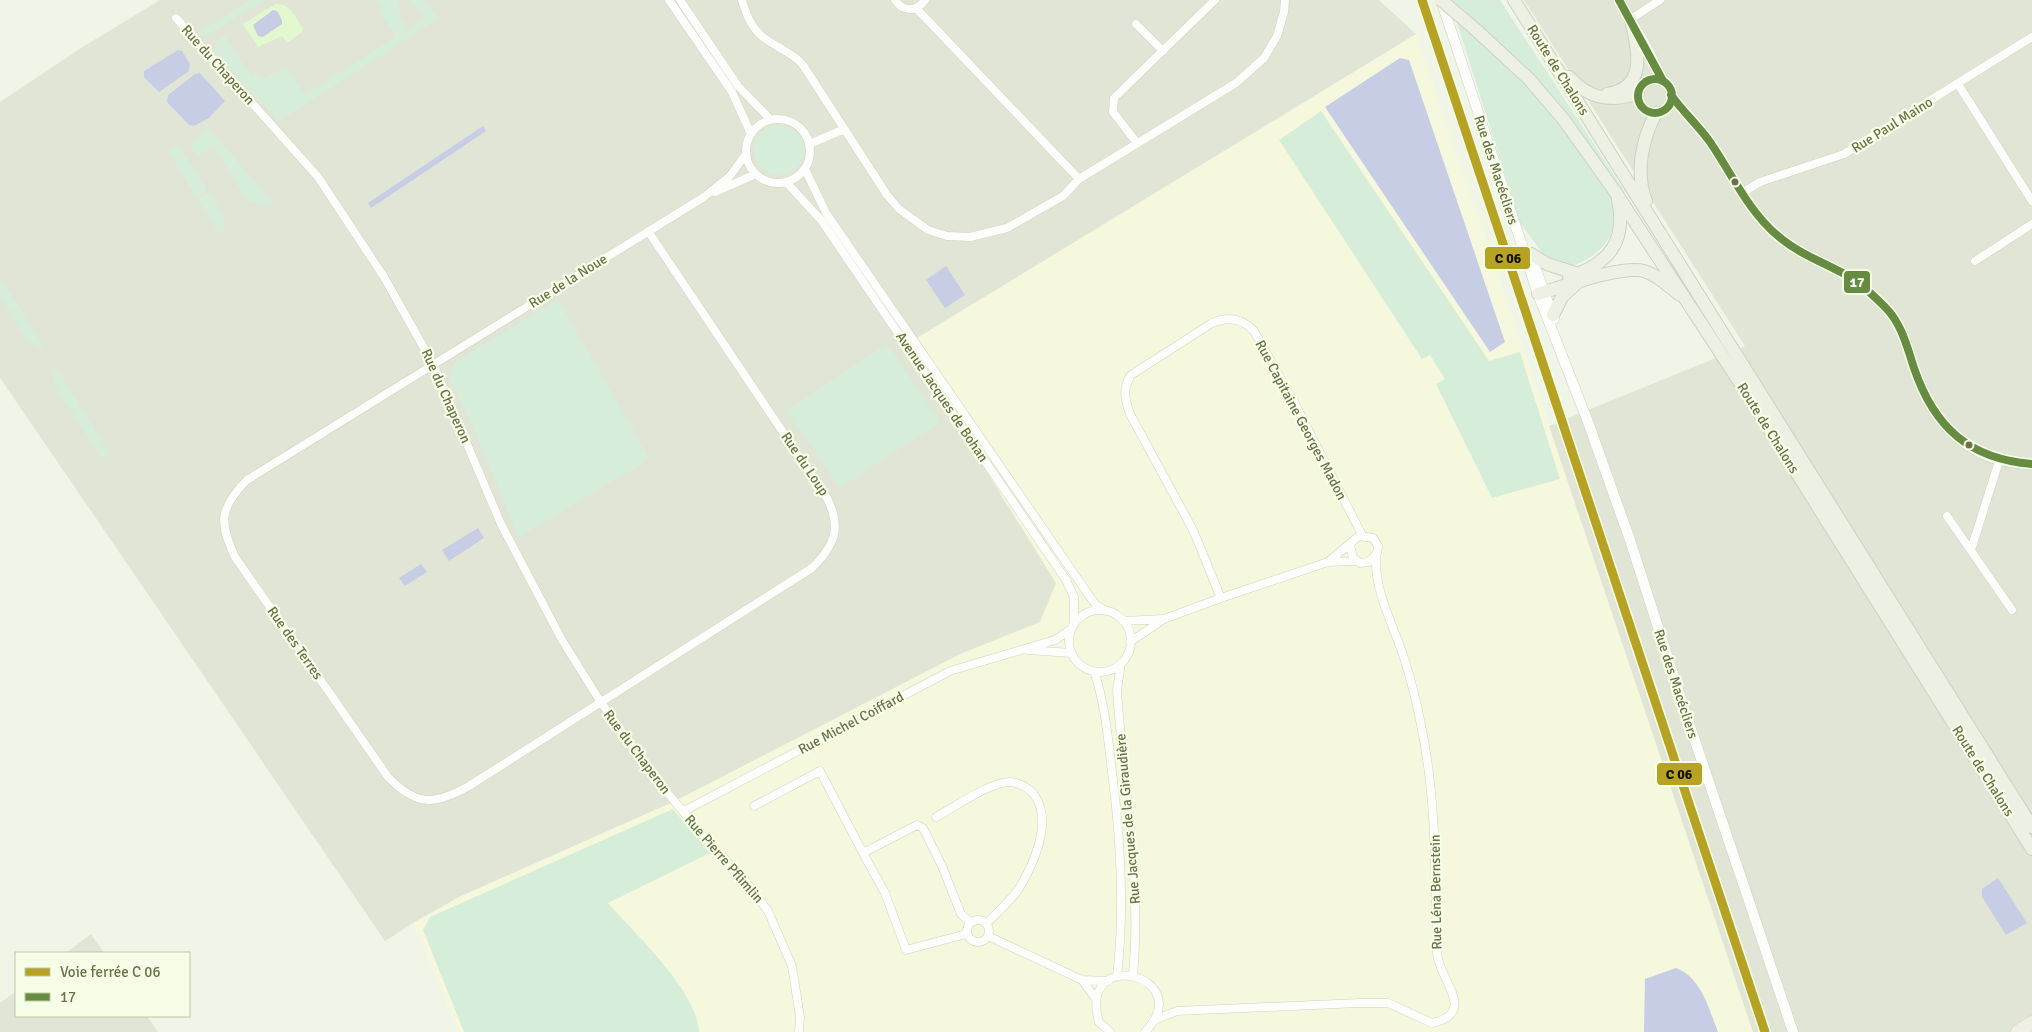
<svg xmlns="http://www.w3.org/2000/svg" width="2032" height="1032" viewBox="0 0 2032 1032" font-family="Signika,sans-serif">
<rect width="100%" height="100%" fill="#f0f5e7"/>
<path fill="#f6f8dd" d="M1416 34 1616 620 1753 1032H459L413 923 459 897 675 801 960 654 1040 622 907 344Z"/>
<path fill="#e1e5d5" d="M160 0H1379L1416 34 907 344 1056 583 1040 622 960 654 675 801 459 897 413 923 385 941 0 378V102L81 48Z
M1524 0H2032V1032H1753L1549 426 1745 346Z
M91 934 104 953H66Z
M16 991V1016H147L158 1032H0V1003Z"/>
<path fill="#d6eed9" d="M250 0H265L203 38 199 32Z
M376 0H397L401 19 408 28H411L425 17 410 0H426L438 18 279 122 214 51 217 46 214 42 230 33 232 34 226 38 252 77 257 73 261 80 286 67 305 95 396 36 379 11 382 9Z
M1450 0H1500L1625 192C1613 230 1613 250 1572 266L1544 255 1520 223Z
M1321 111 1489 361 1520 352 1560 479 1492 498 1436 384 1445 379 1430 355 1422 359 1279 140Z
M754 150a25 25 0 1 1 50 0a25 25 0 1 1-50 0Z
M208 128 273 202 269 206 247 201 214 146 197 156 190 145Z
M179 145 207 190 196 197 168 151Z
M208 192C216 204 234 223 220 235L198 199Z
M0 277 19 307 10 312 0 296Z
M558 300 650 459 519 537 476 433 449 377 456 361Z
M20 309 44 348C27 348 19 327 11 314Z
M887 344 940 422 840 488 786 411Z
M55 366 80 405 71 411C63 398 48 382 55 366Z
M81 407 109 453 101 458 72 412Z
M673 809 710 853 608 903C635 934 697 990 699 1032H464L423 930 430 917Z"/>
<path fill="#e4f8cf" d="M276 4C291 4 296 18 303 29L302 32 287 43 282 36 258 47 243 24Z"/>
<path fill="#c7cde5" d="M273 10 277 11 282 20V24L263 37 258 36 253 25Z
M178 50 182 51 190 64 189 71 159 92 144 77V71Z
M1400 58 1409 60 1505 342 1490 352 1325 107Z
M200 73 225 101 209 118 194 126 189 125 167 102 168 95 195 74Z
M483 126 486 131 371 208 368 203Z
M946 266 965 295 945 308 926 280Z
M478 528 484 538 449 561 442 550Z
M421 564 427 572 405 586 399 578Z
M1998 878 2027 923 2006 935 1982 897V889Z
M1676 968C1701 977 1709 1009 1718 1032H1644L1645 979Z"/>
<g fill="none" stroke-linecap="round" stroke-linejoin="round">
<defs>
<path id="minor" d="M669 0 732 92 751 134
M680 0 738 86 770 119
M742 0C746 14 751 28 764 38 777 48 792 52 803 65L887 195 899 209 928 230 947 236 970 237 1007 228 1063 196 1079 179 1236 83 1264 58 1277 36 1284 12 1285 0
M895 0C903 12 917 12 925 0
M916 8 1079 179
M176 18 318 177 384 277 433 364 501 524 562 640 600 701 656 779 709 843 742 877 768 911 792 966 800 1017 799 1032
M1631 19 1660 0
M1136 24 1163 51
M1958 84 2032 201
M746 151a32 32 0 1 1 64 0a32 32 0 1 1-64 0Z
M1137 143 1113 112 1114 98 1215 0
M810 144 844 129
M805 169 826 213 1088 594 1096 605 1106 611
M786 182 821 220 1066 580 1074 597V624
M715 192 756 174
M1742 193 1760 182 1844 154 2032 37
M648 231 827 498C842 528 835 545 812 568L469 786C435 805 417 807 388 777L235 557C219 523 219 508 247 480L704 197 730 176 746 154
M1975 261 2032 224
M1947 516 2012 610
M1971 550 1999 461
M1328 562 1359 536 1373 538 1378 546 1377 553 1369 562 1360 563 1353 558 1350 545
M1221 598 1193 530 1130 414C1125 400 1122 389 1131 375L1212 323C1228 316 1242 318 1254 331L1294 402 1362 535
M1069 641a31 31 0 1 1 62 0a31 31 0 1 1-62 0Z
M1123 621 1164 619
M1130 642 1164 619 1221 598 1328 562 1356 561
M1028 650 1071 653
M1121 663 1117 690C1123 785 1142 880 1133 975
M1094 671C1105 704 1108 738 1112 772 1121 841 1125 908 1117 976
M754 806 820 771 863 853
M684 811 950 671 1055 640 1071 629
M936 817C955 807 988 783 1009 782 1018 782 1030 788 1035 796 1053 822 1033 866 1018 890 1009 902 997 913 986 924
M967 931a11 11 0 1 1 22 0a11 11 0 1 1-22 0Z
M966 934 906 950 885 893 863 853 917 825 923 828 942 866 961 914 970 922
M988 936 1082 980 1108 981
M1082 980 1096 999
M1154 1020 1177 1011 1359 1003H1388L1432 1023C1479 1013 1438 978 1437 953 1435 875 1437 797 1420 720 1416 700 1411 680 1405 661 1395 628 1374 592 1376 557
M1110 1032 1099 1022C1077 944 1199 976 1145 1032"/>
<path id="tertiary" d="M1441 0 1538 294 1588 422 1630 540 1684 708 1793 1032
M1619 0 1647 48 1663 81
M1638 96a17 17 0 1 1 34 0a17 17 0 1 1-34 0Z
M1671 95C1679 107 1690 116 1699 127 1727 162 1743 208 1779 237 1800 254 1825 263 1848 276 1862 284 1874 297 1886 308 1905 328 1908 352 1917 376 1935 429 1976 464 2032 464
M1530 253 1554 319"/>
<path id="primary" d="M1514 0 2032 827
M1475 29 1529 79 1564 120 1616 193 1748 395 2032 849
M1569 77C1589 99 1611 103 1638 93
M1607 94C1649 88 1637 48 1631 19
M1646 201C1635 173 1642 139 1656 113
M1531 254 1547 264 1578 274
M1569 277C1609 264 1627 242 1618 199
M1538 294C1562 287 1621 265 1644 271 1658 275 1668 286 1680 295
M1553 315 1562 297 1577 283"/>
<path id="motorway" d="M2018 1032 2032 1023"/>
</defs>
<use href="#minor" stroke="#d0d3c2" stroke-width="9"/>
<use href="#tertiary" stroke="#d0d3c2" stroke-width="11"/>
<use href="#primary" stroke="#ced1c1" stroke-width="14"/>
<use href="#motorway" stroke="#ced1c1" stroke-width="15"/>
<use href="#minor" stroke="#fdfefb" stroke-width="8"/>
<use href="#tertiary" stroke="#fdfefb" stroke-width="10"/>
<use href="#primary" stroke="#ecf1e4" stroke-width="12"/>
<use href="#motorway" stroke="#eff0e3" stroke-width="14"/>
<defs>
<path id="primary-bridge" d="M1441 0 1475 29"/>
</defs>
<use href="#primary-bridge" stroke="#ced1c1" stroke-width="14" stroke-linecap="butt"/>
<use href="#primary-bridge" stroke="#ecf1e4" stroke-width="12"/>
<defs>
<path id="bus-1" d="M1619 0 1663 81
M1638 96a17 17 0 1 1 34 0a17 17 0 1 1-34 0Z
M1671 95C1683 112 1698 125 1710 142 1732 174 1748 211 1778 236 1799 254 1825 263 1848 276 1862 284 1874 296 1885 307 1902 324 1907 347 1914 368 1934 427 1969 459 2032 464"/>
</defs>
<use href="#bus-1" stroke="#f6fee7" stroke-width="11"/>
<use href="#bus-1" stroke="#668c41" stroke-width="8"/>
<defs>
<path id="rail-1" d="M1422 0 1765 1032"/>
</defs>
<use href="#rail-1" stroke="#f6fee7" stroke-width="12"/>
<use href="#rail-1" stroke="#b6a324" stroke-width="9"/>
</g>
<g fill="#6d7149" stroke="#f6fee7" stroke-width="2">
<circle cx="1735" cy="182" r="4.5"/>
<circle cx="1969" cy="445" r="4.5"/>
</g>
<g text-anchor="middle" dominant-baseline="central" stroke-width="4.5" stroke-linejoin="round" paint-order="stroke">
<g font-size="14" fill="#6d7149" stroke="#f6fee7">
<text transform="translate(218 65) rotate(48)">Rue du Chaperon</text>
<text transform="translate(1558 70) rotate(58)">Route de Chalons</text>
<text transform="translate(1892 125) rotate(-32)">Rue Paul Maino</text>
<text transform="translate(1496 170) rotate(72)">Rue des Macécliers</text>
<text transform="translate(568 281) rotate(-32)">Rue de la Noue</text>
<text transform="translate(446 396) rotate(66)">Rue du Chaperon</text>
<text transform="translate(942 397) rotate(56)">Avenue Jacques de Bohan</text>
<text transform="translate(1301 420) rotate(62)">Rue Capitaine Georges Madon</text>
<text transform="translate(1768 428) rotate(58)">Route de Chalons</text>
<text transform="translate(805 464) rotate(56)">Rue du Loup</text>
<text transform="translate(295 643) rotate(55)">Rue des Terres</text>
<text transform="translate(1676 684) rotate(72)">Rue des Macécliers</text>
<text transform="translate(851 723) rotate(-28)">Rue Michel Coiffard</text>
<text transform="translate(637 752) rotate(53)">Rue du Chaperon</text>
<text transform="translate(1983 771) rotate(58)">Route de Chalons</text>
<text transform="translate(1128 819) rotate(-95)">Rue Jacques de la Giraudière</text>
<text transform="translate(724 859) rotate(49)">Rue Pierre Pflimlin</text>
<text transform="translate(1436 892) rotate(-91)">Rue Léna Bernstein</text>
</g>
</g>
<g stroke="#f6fee7" stroke-width="2">
<rect x="1484" y="246" width="47" height="24" rx="5" fill="#b6a324"/>
<rect x="1843" y="270" width="28" height="24" rx="5" fill="#668c41"/>
<rect x="1656" y="762" width="47" height="24" rx="5" fill="#b6a324"/>
</g>
<g font-size="14" text-anchor="middle" font-weight="bold" fill="#fff">
<text x="1857" y="287">17</text>
</g>
<g font-size="14" text-anchor="middle" font-weight="bold" fill="#111">
<text x="1508" y="263">C 06</text>
<text x="1679" y="779">C 06</text>
</g>
<rect x="15" y="952" width="175" height="65" fill="#f6fee7" stroke="#bfc6a8"/>
<rect x="25" y="968" width="25" height="8" fill="#b6a324" stroke="#bfc6a8"/>
<text x="60" y="977" font-size="15" fill="#6d7149">Voie ferrée C 06</text>
<rect x="25" y="993" width="25" height="8" fill="#668c41" stroke="#bfc6a8"/>
<text x="60" y="1002" font-size="15" fill="#6d7149">17</text>
</svg>
